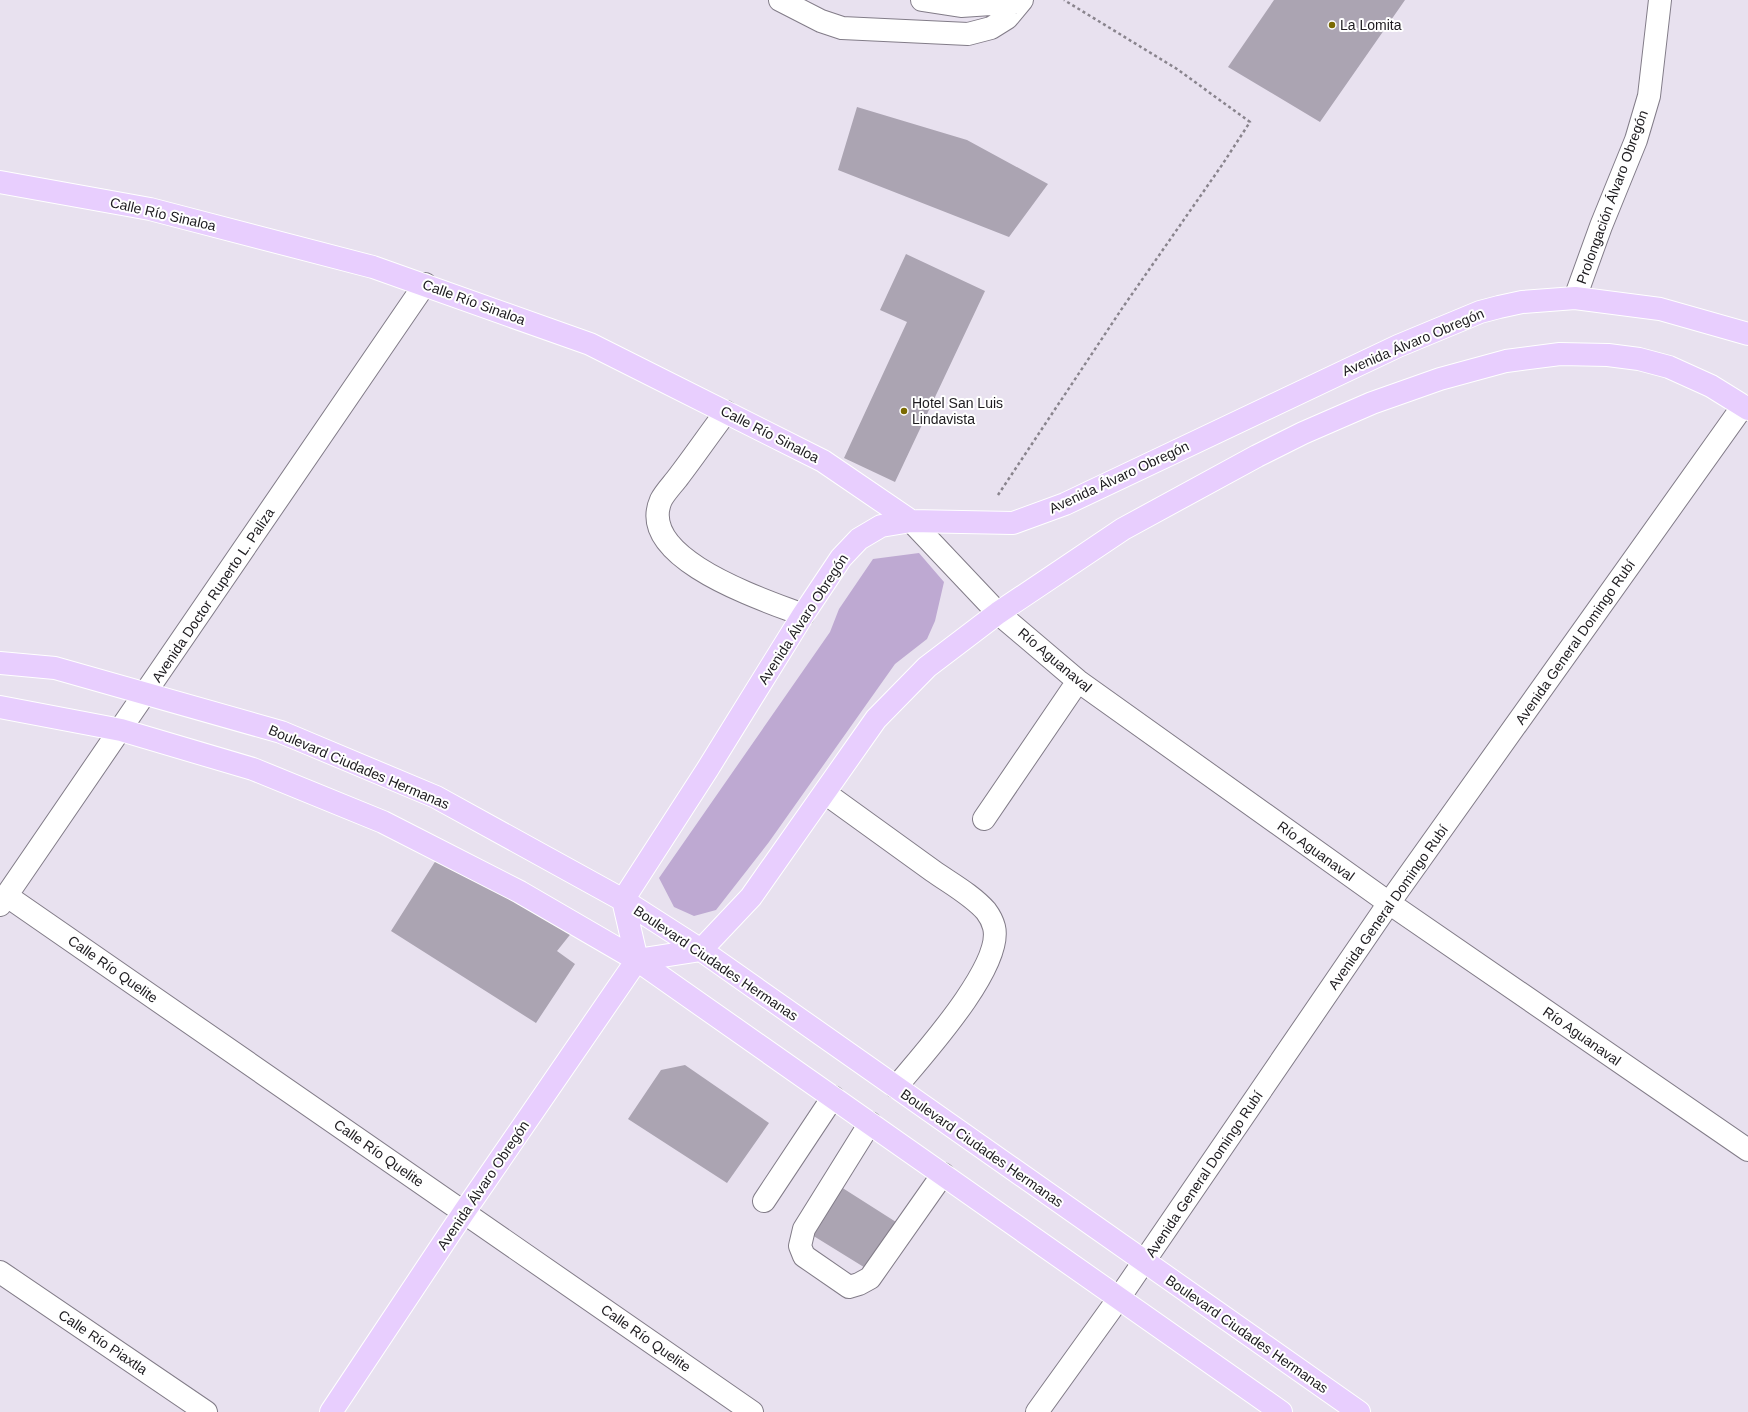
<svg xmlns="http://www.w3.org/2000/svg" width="1748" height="1412" viewBox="0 0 1748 1412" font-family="Arial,sans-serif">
<rect width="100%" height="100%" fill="#e8e1ef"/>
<path fill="#bea9d2" d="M919 553 944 582 935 621 927 639 895 664 769 842 716 910 694 916 674 907 659 878 830 632 839 609 873 559Z"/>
<path fill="#aba4b2" d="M1274 0H1405L1320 122 1228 67Z
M857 107 967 140 1048 184 1009 237 838 170Z
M906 254 985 291 895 482 844 458 907 322 880 310Z
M438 857 573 931 557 951 575 964 536 1023 391 931Z
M685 1065 769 1123 727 1183 628 1119 661 1070Z
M841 1187 896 1222 867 1269 812 1235Z"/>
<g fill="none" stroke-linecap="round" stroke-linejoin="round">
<defs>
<path id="minor" d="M780 0 821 21 842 28 968 34 991 28 1007 18 1022 0
M922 0 961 6 1020 2
M1575 298 1601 226 1636 140 1649 96 1660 0
M726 412C710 433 695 455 679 476 674 483 665 492 661 500 635 559 765 600 803 615
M911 521 998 613 1078 681 1389 903 1748 1150
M825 793C861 819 897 845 933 871 950 883 972 895 986 911 989 915 993 923 994 927 1004 966 921 1057 896 1087
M984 819 1078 681
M7 896 752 1412
M0 905 425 284
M870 1123 804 1229 800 1246 804 1256 849 1287 859 1284 870 1278 943 1174
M764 1201 833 1097
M0 1272 206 1412
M1037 1412 1119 1298 1389 903 1743 406"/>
<path id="major" d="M0 182 150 209 373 267 590 344 823 461 911 521
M0 663 55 668 281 732 436 797 623 900 701 950 1359 1412
M0 707 121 730 253 769 383 822 520 892 637 960 1281 1412
M637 960 623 900 707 770 803 615 841 558 859 539 881 526 911 521 1013 523 1065 504 1398 346 1480 312 1499 307 1522 302 1575 298 1660 309 1748 334
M331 1412 464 1212 637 960 701 950 751 897 876 719 927 667 998 613 1123 529 1257 456 1303 433 1372 403 1440 379 1506 361 1560 354 1608 355 1639 359 1669 367 1711 386 1748 409"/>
</defs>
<use href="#minor" stroke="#827c88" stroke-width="24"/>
<use href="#major" stroke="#fff" stroke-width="24"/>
<path stroke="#89848d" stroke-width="2.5" stroke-dasharray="3 3" stroke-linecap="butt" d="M998 495 1123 307 1222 165 1250 122 1177 69 1064 0"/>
<use href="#minor" stroke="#fff" stroke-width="22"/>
<use href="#major" stroke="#e8cefe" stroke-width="22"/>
</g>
<g fill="#7b6a02" stroke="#fff" stroke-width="1.5">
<circle cx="1332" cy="25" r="4"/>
<circle cx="904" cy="411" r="4"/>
</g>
<g text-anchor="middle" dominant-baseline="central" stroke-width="4" stroke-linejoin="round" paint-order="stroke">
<g font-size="14" fill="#1d1b1f" stroke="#fff" text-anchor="start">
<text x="1340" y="25">La Lomita</text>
<text x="912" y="403">Hotel San Luis<tspan x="912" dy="16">Lindavista</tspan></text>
</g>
<g font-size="14" fill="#1d1b1f" stroke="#fff">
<text transform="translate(1612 197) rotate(-70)">Prolongación Álvaro Obregón</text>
<text transform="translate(163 214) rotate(13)">Calle Río Sinaloa</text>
<text transform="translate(474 302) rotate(20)">Calle Río Sinaloa</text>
<text transform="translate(1413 342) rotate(-23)">Avenida Álvaro Obregón</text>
<text transform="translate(770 434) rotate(27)">Calle Río Sinaloa</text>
<text transform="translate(1119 477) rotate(-25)">Avenida Álvaro Obregón</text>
<text transform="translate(213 595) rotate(-56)">Avenida Doctor Ruperto L. Paliza</text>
<text transform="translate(803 619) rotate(-57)">Avenida Álvaro Obregón</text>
<text transform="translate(1575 642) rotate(-55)">Avenida General Domingo Rubí</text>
<text transform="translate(1055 660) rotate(40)">Río Aguanaval</text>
<text transform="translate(359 767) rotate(23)">Boulevard Ciudades Hermanas</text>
<text transform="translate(1316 851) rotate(36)">Río Aguanaval</text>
<text transform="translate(1388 907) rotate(-55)">Avenida General Domingo Rubí</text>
<text transform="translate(716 963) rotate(34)">Boulevard Ciudades Hermanas</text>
<text transform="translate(113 969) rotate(35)">Calle Río Quelite</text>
<text transform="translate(1582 1036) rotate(35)">Río Aguanaval</text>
<text transform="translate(982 1148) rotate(35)">Boulevard Ciudades Hermanas</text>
<text transform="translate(379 1153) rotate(35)">Calle Río Quelite</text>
<text transform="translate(1204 1174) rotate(-56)">Avenida General Domingo Rubí</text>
<text transform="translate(483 1185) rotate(-56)">Avenida Álvaro Obregón</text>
<text transform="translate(1247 1334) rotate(35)">Boulevard Ciudades Hermanas</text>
<text transform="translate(646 1338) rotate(35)">Calle Río Quelite</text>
<text transform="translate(103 1342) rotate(34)">Calle Río Piaxtla</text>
</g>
</g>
</svg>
